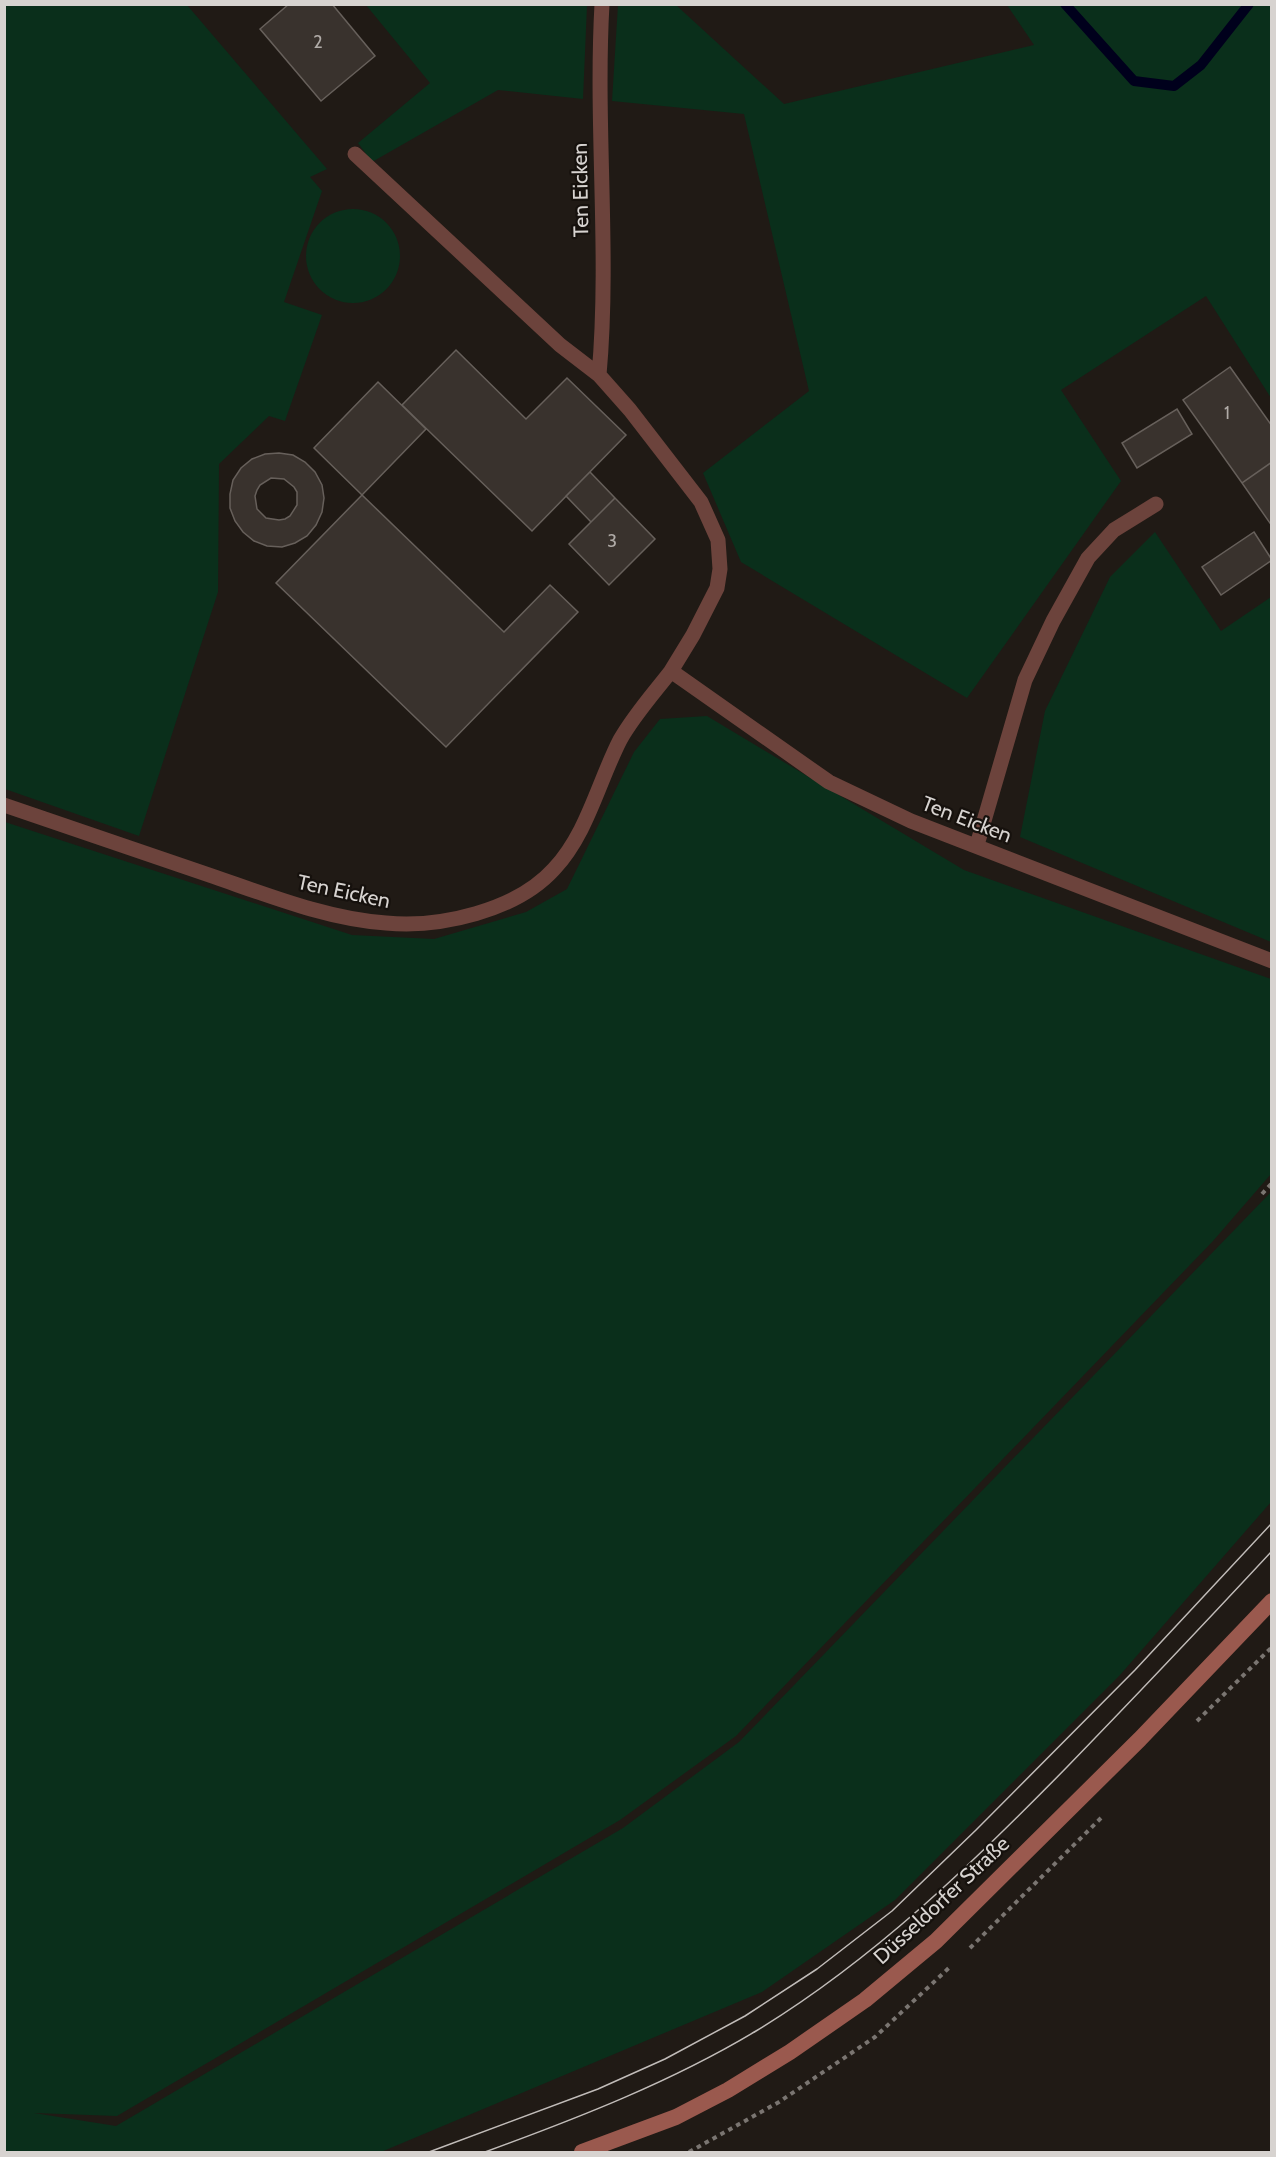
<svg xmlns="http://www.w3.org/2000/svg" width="1276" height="2157" viewBox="0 0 1276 2157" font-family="Cabin,sans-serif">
<rect width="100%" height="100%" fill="#201a15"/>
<path fill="#0a2f1b" d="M5 4 187 5 327 169 310 177 322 191 284 302 322 315 285 421 269 416 219 464 218 592 139 836 5 789Z
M366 5H587L583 99 498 90 372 162 358 143 430 83Z
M618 5H676L784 104 1034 45 1007 5H1271V398L1206 296 1061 390 1121 481 967 698 741 562 703 473 809 391 744 114 612 101Z
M306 256a47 47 0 1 1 94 0a47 47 0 1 1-94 0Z
M1155 532 1221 631 1271 597V942L1020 837 1045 711 1110 577Z
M707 716 964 870 1271 979V1174L1213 1241 736 1736 620 1820 117 2116 34 2113 116 2126 623 1828 739 1742 1271 1192V1502L1120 1675 895 1900 762 1992 381 2152H5V822L352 935 434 939 526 912 567 889 634 752 660 719Z"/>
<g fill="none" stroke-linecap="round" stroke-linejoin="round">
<path stroke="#00001c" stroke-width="10" d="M1065 4 1134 81 1174 86 1201 65 1249 4"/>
</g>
<path fill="#39322d" stroke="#67605b" stroke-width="1.5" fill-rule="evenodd" d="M289 4H332L375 56 321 101 260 29Z
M456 350 526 419 567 378 626 435 532 531 402 405Z
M1230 367 1272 426V462L1242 483 1183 400Z
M378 382 426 429 362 495 314 448Z
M1177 409 1192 434 1137 468 1122 443Z
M279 453 293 455 305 462 315 472 322 485 324 498 322 512 316 525 307 536 295 543 282 547 267 546 254 541 243 532 235 521 230 508V494L233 480 241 468 252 459 265 454ZM271 478 284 479 294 487 297 492V505L290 516 285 519 279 520 266 518 257 509 255 496 257 490 260 485Z
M1272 462V526L1242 483Z
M590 472 615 498 591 522 566 496Z
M362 495 504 632 550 585 578 612 446 747 276 583Z
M615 498 655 539 609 585 569 544Z
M1254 532 1272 560 1221 595 1202 567Z"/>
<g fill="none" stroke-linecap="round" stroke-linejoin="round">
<path stroke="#7a7571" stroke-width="4" stroke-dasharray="4.5 4.5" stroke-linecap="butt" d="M1262 1194 1272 1183
M1197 1721 1272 1647
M970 1948 1101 1818
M689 2152 779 2102 875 2037 951 1966"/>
<path stroke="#6c433c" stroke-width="15" d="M355 154 560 345 599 375 630 410 701 502 718 540 720 569 717 588 693 635 671 671
M599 375C610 252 595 128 602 4
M4 805C75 829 145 853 215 877 270 896 328 919 386 923 440 928 516 911 554 869 587 834 598 783 620 740 634 715 654 693 671 671L829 782 911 821 1272 961
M977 845 1025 680 1053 621 1088 558 1114 530 1156 504"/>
<path stroke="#9a594e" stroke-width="16" d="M582 2152 676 2117 728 2090 790 2052 865 2000 936 1941 1140 1739 1272 1601"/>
<path stroke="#c1bcb9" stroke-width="1.5" d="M429 2152 598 2089 665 2059 745 2016 817 1969 892 1911 976 1830 1135 1670 1272 1523
M485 2152C578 2118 671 2082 756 2031 873 1960 972 1864 1067 1767 1136 1696 1204 1624 1272 1551"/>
</g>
<g text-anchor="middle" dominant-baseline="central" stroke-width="4.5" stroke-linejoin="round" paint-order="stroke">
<g font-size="18" fill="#b0aba7">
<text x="318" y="42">2</text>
<text x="1227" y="413">1</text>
<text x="612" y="541">3</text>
</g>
<g font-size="21" fill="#d7d3d0" stroke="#16110d">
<text transform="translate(580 190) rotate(-91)">Ten Eicken</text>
<text transform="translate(967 819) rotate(21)">Ten Eicken</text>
<text transform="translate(344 891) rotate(12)">Ten Eicken</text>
<text transform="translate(941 1900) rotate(-43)">Düsseldorfer Straße</text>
</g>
</g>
<rect width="1276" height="2157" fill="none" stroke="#d7d3d0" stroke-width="12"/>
</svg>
